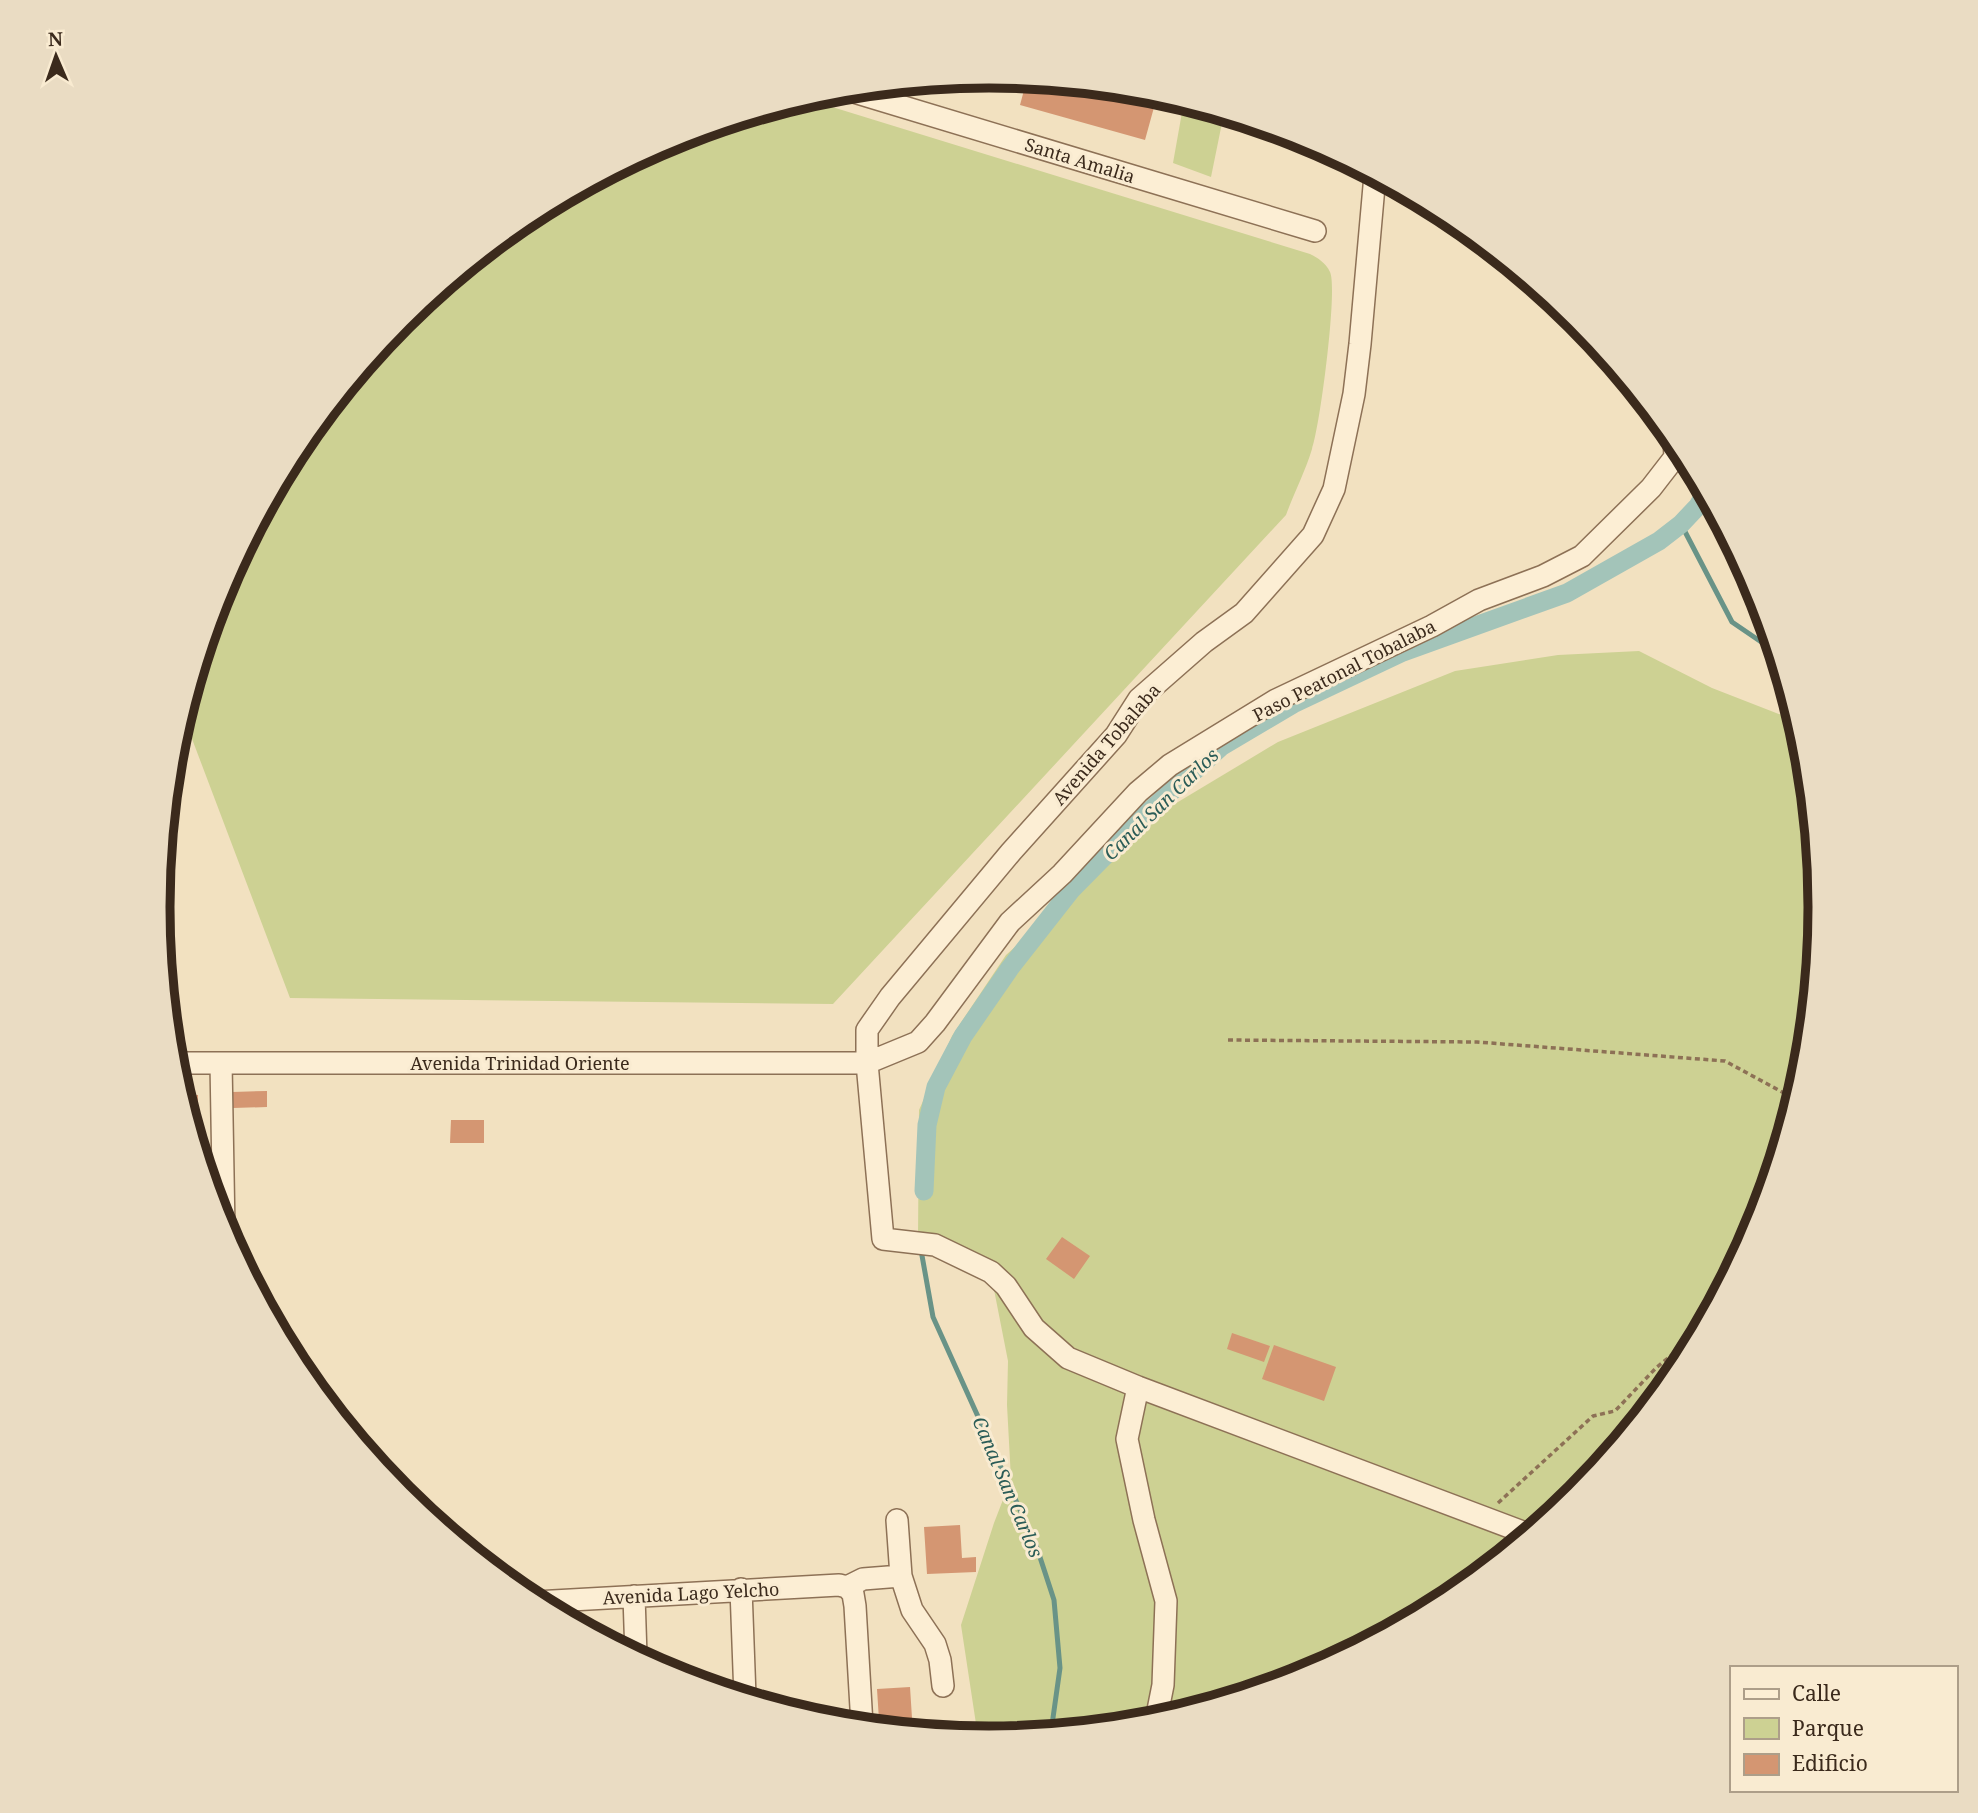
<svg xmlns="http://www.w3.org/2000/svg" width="1978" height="1813" viewBox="0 0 1978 1813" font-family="'Noto Serif',serif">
<rect width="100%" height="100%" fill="#f2e1c0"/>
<path fill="#cdd193" d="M803 98 1310 254C1318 258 1326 263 1330 272 1338 289 1320 427 1312 449 1305 472 1294 493 1286 515L833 1004 290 998 183 715 221 588 298 444 402 318 528 215 671 138Z
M1184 101 1224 113 1211 177 1173 163Z
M1639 651 1712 688 1797 721 1804 745 1820 907 1804 1069 1757 1225 1680 1369 1577 1495 1450 1598 1307 1675 1151 1722 989 1738 978 1737 961 1625 994 1523 1011 1479 1007 1405 1008 1361 988 1259 918 1238 919 1110 952 1036 1006 955 1173 805 1278 742 1455 671 1558 655Z"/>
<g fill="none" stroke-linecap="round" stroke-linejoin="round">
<path stroke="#699387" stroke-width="5" d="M1681 524 1732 622 1776 652
M921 1250 933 1317 1036 1545 1054 1600 1060 1668 1051 1732"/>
<path stroke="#a3c4b9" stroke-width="19" d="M924 1191 927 1125 936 1087 963 1036 1010 968 1072 889 1144 816 1222 746 1293 704 1403 652 1567 593 1659 541 1681 524 1698 506 1706 492"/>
</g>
<path fill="#d49672" d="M1027 79 1110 87 1156 100 1145 140 1020 105Z
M267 1091V1107L233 1108 232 1092Z
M182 1095H198V1111H187Z
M451 1120H484V1143H450Z
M1062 1237 1090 1256 1074 1279 1046 1259Z
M1232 1333 1270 1346 1264 1362 1227 1349Z
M1274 1345 1336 1367 1324 1401 1262 1379Z
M960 1525 962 1558 976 1557V1572L927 1574 924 1527Z
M910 1687 912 1718 879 1720 877 1689Z"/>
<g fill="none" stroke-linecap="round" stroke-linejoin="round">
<defs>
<path id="minor" d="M844 89 1315 231
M1375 175 1360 344 1354 394 1334 489 1313 535 1244 613 1204 642 1139 699 1116 735 1011 852 890 997 867 1030V1063L883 1239 935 1245 991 1272 1006 1286 1034 1328 1068 1358 1138 1387 1528 1534
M173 1063H867L918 1042 935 1023 1010 922 1062 874 1138 792 1170 765 1276 700 1432 626 1479 600 1543 576 1582 556 1651 488 1675 457 1674 438
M221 1063 224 1230
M1138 1387 1127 1439 1144 1520 1166 1601 1163 1685 1156 1720
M901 1576 912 1610 935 1644 940 1660 943 1686
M847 1587 853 1594 855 1606 862 1725
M847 1587 863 1579 901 1576 897 1520
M741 1589 745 1697
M634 1596 636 1656
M535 1602 839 1585 847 1587"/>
</defs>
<use href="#minor" stroke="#8d7156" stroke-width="24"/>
<path stroke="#8d7156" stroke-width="3.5" stroke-dasharray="5 3.5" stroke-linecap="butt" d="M1228 1040 1477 1042 1725 1061 1795 1099
M1498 1503 1593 1416 1615 1411 1656 1368 1674 1353 1686 1357"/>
<use href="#minor" stroke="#fceed4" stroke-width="21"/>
</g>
<g text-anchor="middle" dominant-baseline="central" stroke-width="6" stroke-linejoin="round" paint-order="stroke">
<g font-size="18" fill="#3b2a1c" stroke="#f9ebd1">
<text transform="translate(1080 160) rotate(17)">Santa Amalia</text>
<text transform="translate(1344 670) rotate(-27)">Paso Peatonal Tobalaba</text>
<text transform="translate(1106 744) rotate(-49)">Avenida Tobalaba</text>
<text x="520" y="1063">Avenida Trinidad Oriente</text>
<text transform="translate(691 1593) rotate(-3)">Avenida Lago Yelcho</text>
</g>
<g font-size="19" font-style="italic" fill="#2a5c57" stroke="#f9ebd1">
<text transform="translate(1161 804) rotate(-44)">Canal San Carlos</text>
<text transform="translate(1008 1487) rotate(67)">Canal San Carlos</text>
</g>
</g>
<path d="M0 0H1978V1813H0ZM170 907a819 819 0 1 1 1638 0a819 819 0 1 1-1638 0Z" fill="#eadcc3" fill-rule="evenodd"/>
<path fill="none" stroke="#3b2a1c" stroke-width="9" d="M170 907a819 819 0 1 1 1638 0a819 819 0 1 1-1638 0Z"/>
<rect x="1730" y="1666" width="228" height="126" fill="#f9ebd1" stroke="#ad9e89" stroke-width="2"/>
<rect x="1744" y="1689" width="35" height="10" fill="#fceed4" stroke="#ad9e89" stroke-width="2"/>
<text x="1792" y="1701" font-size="21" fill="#3b2a1c">Calle</text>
<rect x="1744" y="1718" width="35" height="21" fill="#cdd193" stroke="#ad9e89" stroke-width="2"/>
<text x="1792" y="1736" font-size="21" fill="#3b2a1c">Parque</text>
<rect x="1744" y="1754" width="35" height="21" fill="#d49672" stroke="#ad9e89" stroke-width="2"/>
<text x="1792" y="1771" font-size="21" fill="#3b2a1c">Edificio</text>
<g transform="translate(56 56) rotate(358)" stroke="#f9ebd1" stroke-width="5" paint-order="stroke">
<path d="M0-5L12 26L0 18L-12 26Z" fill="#3b2a1c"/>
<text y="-10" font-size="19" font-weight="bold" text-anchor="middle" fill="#3b2a1c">N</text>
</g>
</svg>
